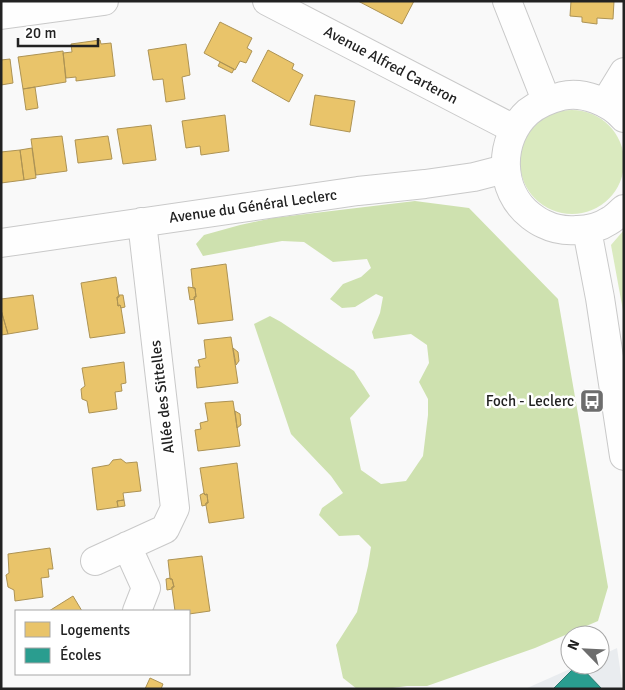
<svg xmlns="http://www.w3.org/2000/svg" width="625" height="690" viewBox="0 0 625 690" font-family="Signika,sans-serif">
<rect width="100%" height="100%" fill="#f9f9f9"/>
<path fill="#e9ecef" d="M617 648 623 689H525L579 665H600V656Z"/>
<path fill="#daeabf" d="M520 162a52 52 0 1 1 104 0a52 52 0 1 1-104 0Z
M624 230V316L611 245Z"/>
<path fill="#cee1af" d="M415 201 469 208 558 299 608 587 598 621 535 648 427 686H407L385 689H357L343 678 336 645 357 612 368 566 371 547 359 535 339 536 319 515 322 508 343 493 331 476 291 434 254 324 270 316 281 322 354 371 370 396 350 418 361 470 381 484 406 481 423 456 428 415V399L419 382 429 363 427 345 411 334 374 339 372 332 380 313 383 297 376 294 355 307 342 308 330 299 343 284 361 277 371 268 367 259 333 262 304 242 282 241 203 256 196 244 204 235 240 225 273 218Z"/>
<path fill="#e9c46a" stroke="#ad9354" d="M358 1H414L402 24Z
M571 1H614L613 19 597 18V24L582 22V17L570 16Z
M220 22 252 38 247 48 252 51 246 63 240 61 235 70 204 53Z
M100 40 101 44 111 43 115 76 76 81V77L66 78 63 53 72 52 71 44Z
M186 44 190 75 182 77 185 99 166 102 163 79 153 80 148 50Z
M268 50 294 64 292 69 303 75 289 102 252 81Z
M63 51 66 82 23 89 18 57Z
M10 59 13 83 1 85V60Z
M220 62 234 69 232 73 218 66Z
M35 87 38 108 26 110 23 89Z
M315 95 355 101 350 132 310 125Z
M225 115 229 151 201 155 200 146 186 148 182 121Z
M151 125 156 160 123 164 117 129Z
M62 136 67 171 36 175 31 139Z
M108 136 112 159 78 163 75 140Z
M32 148 36 178 24 180 20 150Z
M20 150 24 180 1 183V152Z
M226 264 233 320 198 324 194 297H196L195 288H193L191 269Z
M116 277 119 297H117L118 306 120 305 121 308 125 333 90 338 81 283Z
M188 287 195 288 196 297H194L195 299 190 300Z
M33 295 38 329 8 334 1 310V299Z
M119 295H123L125 307 121 308 120 305 118 306 117 297H119Z
M1 310 8 334 1 335Z
M231 337 238 383 197 388 195 367H200L198 360 206 358 204 340Z
M233 348 238 352 239 361 236 365Z
M124 362 126 383 121 384 122 391 115 392 117 409 89 413 87 401 82 399 81 389 85 386 82 368Z
M233 401 240 446 198 451 195 430 201 429 200 423 208 421 205 403Z
M235 411 240 414 241 425 237 428Z
M121 459 126 463 137 462 141 491 123 493 124 500 117 501 118 507 97 510 92 468 109 465 113 460Z
M237 463 244 518 209 523 206 505V503H208L207 494 205 495 204 493 200 468Z
M204 493 205 495 207 494 208 503H206V505L202 506 200 495Z
M124 500 125 506 118 507 117 501Z
M50 548 53 569H48L49 577 41 578 43 597 15 601 14 590 8 587 6 575 9 573 8 554Z
M202 556 210 611 189 614V611H175L172 589V587H174L172 579H170V578L168 560Z
M170 578V579H172L174 587H172V589L167 590 166 579Z
M73 596 82 611H49Z
M150 678 163 684 161 689H145Z"/>
<path fill="#2a9d8f" stroke="#28786e" d="M577 665H579L602 689H553Z"/>
<g fill="none" stroke-linecap="round" stroke-linejoin="round">
<defs>
<path id="street" d="M267 1 514 129
M1 15 104 1
M605 103 624 72
M1 243 358 191 425 184 474 177 505 169
M127 546 146 588 137 611
M95 561 165 529 175 508 142 222"/>
<path id="secondary" d="M507 1 546 100
M624 118C610 102 583 91 562 96 550 99 538 104 528 112 498 139 498 191 531 216 535 219 539 222 544 224 554 229 565 231 577 230 588 230 600 227 609 221 615 218 619 213 624 209
M587 230 600 298 624 456"/>
</defs>
<use href="#street" stroke="#c9c9c9" stroke-width="30"/>
<use href="#secondary" stroke="#c9c9c9" stroke-width="30"/>
<use href="#street" stroke="#fefefe" stroke-width="28"/>
<use href="#secondary" stroke="#fefefe" stroke-width="28"/>
</g>
<defs>
<symbol id="bus-square" viewBox="-11 -11 22 22"><rect x="-9" y="-9" width="18" height="18" rx="4" fill="#6d6d6d" stroke="#fff"/><path d="M-5-6H5V4H4V6H2V4H-2V6H-4V4H-5ZM-3.5-4V0h7V-4ZM-3.5 1.2v1.5H-2V1.2ZM2 1.2v1.5H3.5V1.2Z" fill="#fff"/></symbol>
</defs>
<g fill-rule="evenodd">
<use href="#bus-square" x="578" y="387" width="28" height="28"/>
</g>
<g text-anchor="middle" dominant-baseline="central" stroke-width="5" stroke-linejoin="round" paint-order="stroke">
<g font-size="15" fill="#222" stroke="#fff">
<text transform="translate(391 65) rotate(28)">Avenue Alfred Carteron</text>
<text transform="translate(253 206) rotate(-8)">Avenue du Général Leclerc</text>
<text transform="translate(162 397) rotate(-97)">Allée des Sittelles</text>
</g>
<g font-size="15" fill="#222" stroke="#fff" text-anchor="end">
<text x="574" y="401">Foch - Leclerc</text>
</g>
</g>
<rect width="625" height="690" fill="none" stroke="#222222" stroke-width="5"/>
<rect x="15" y="610" width="175" height="65" fill="#ffffff" stroke="#a7a7a7"/>
<rect x="25" y="622" width="25" height="15" fill="#e9c46a" stroke="#a7a7a7"/>
<text x="60" y="635" font-size="15" fill="#222222">Logements</text>
<rect x="25" y="648" width="25" height="15" fill="#2a9d8f" stroke="#a7a7a7"/>
<text x="60" y="660" font-size="15" fill="#222222">Écoles</text>
<g transform="translate(585 650) rotate(294)"><circle r="24" fill="#ffffff" stroke="#a7a7a7"/>
<path d="M0-4L9 19L0 12L-9 19Z" fill="#6d6d6d"/>
<text y="-8" font-size="14" font-weight="bold" text-anchor="middle" fill="#222222">N</text>
</g>
<path d="M18 38v8h80v-8" fill="none" stroke="#222222" stroke-width="2.5"/>
<text x="25" y="38" font-size="15" fill="#222222" stroke="#ffffff" stroke-width="4" paint-order="stroke">20 m</text>
</svg>
